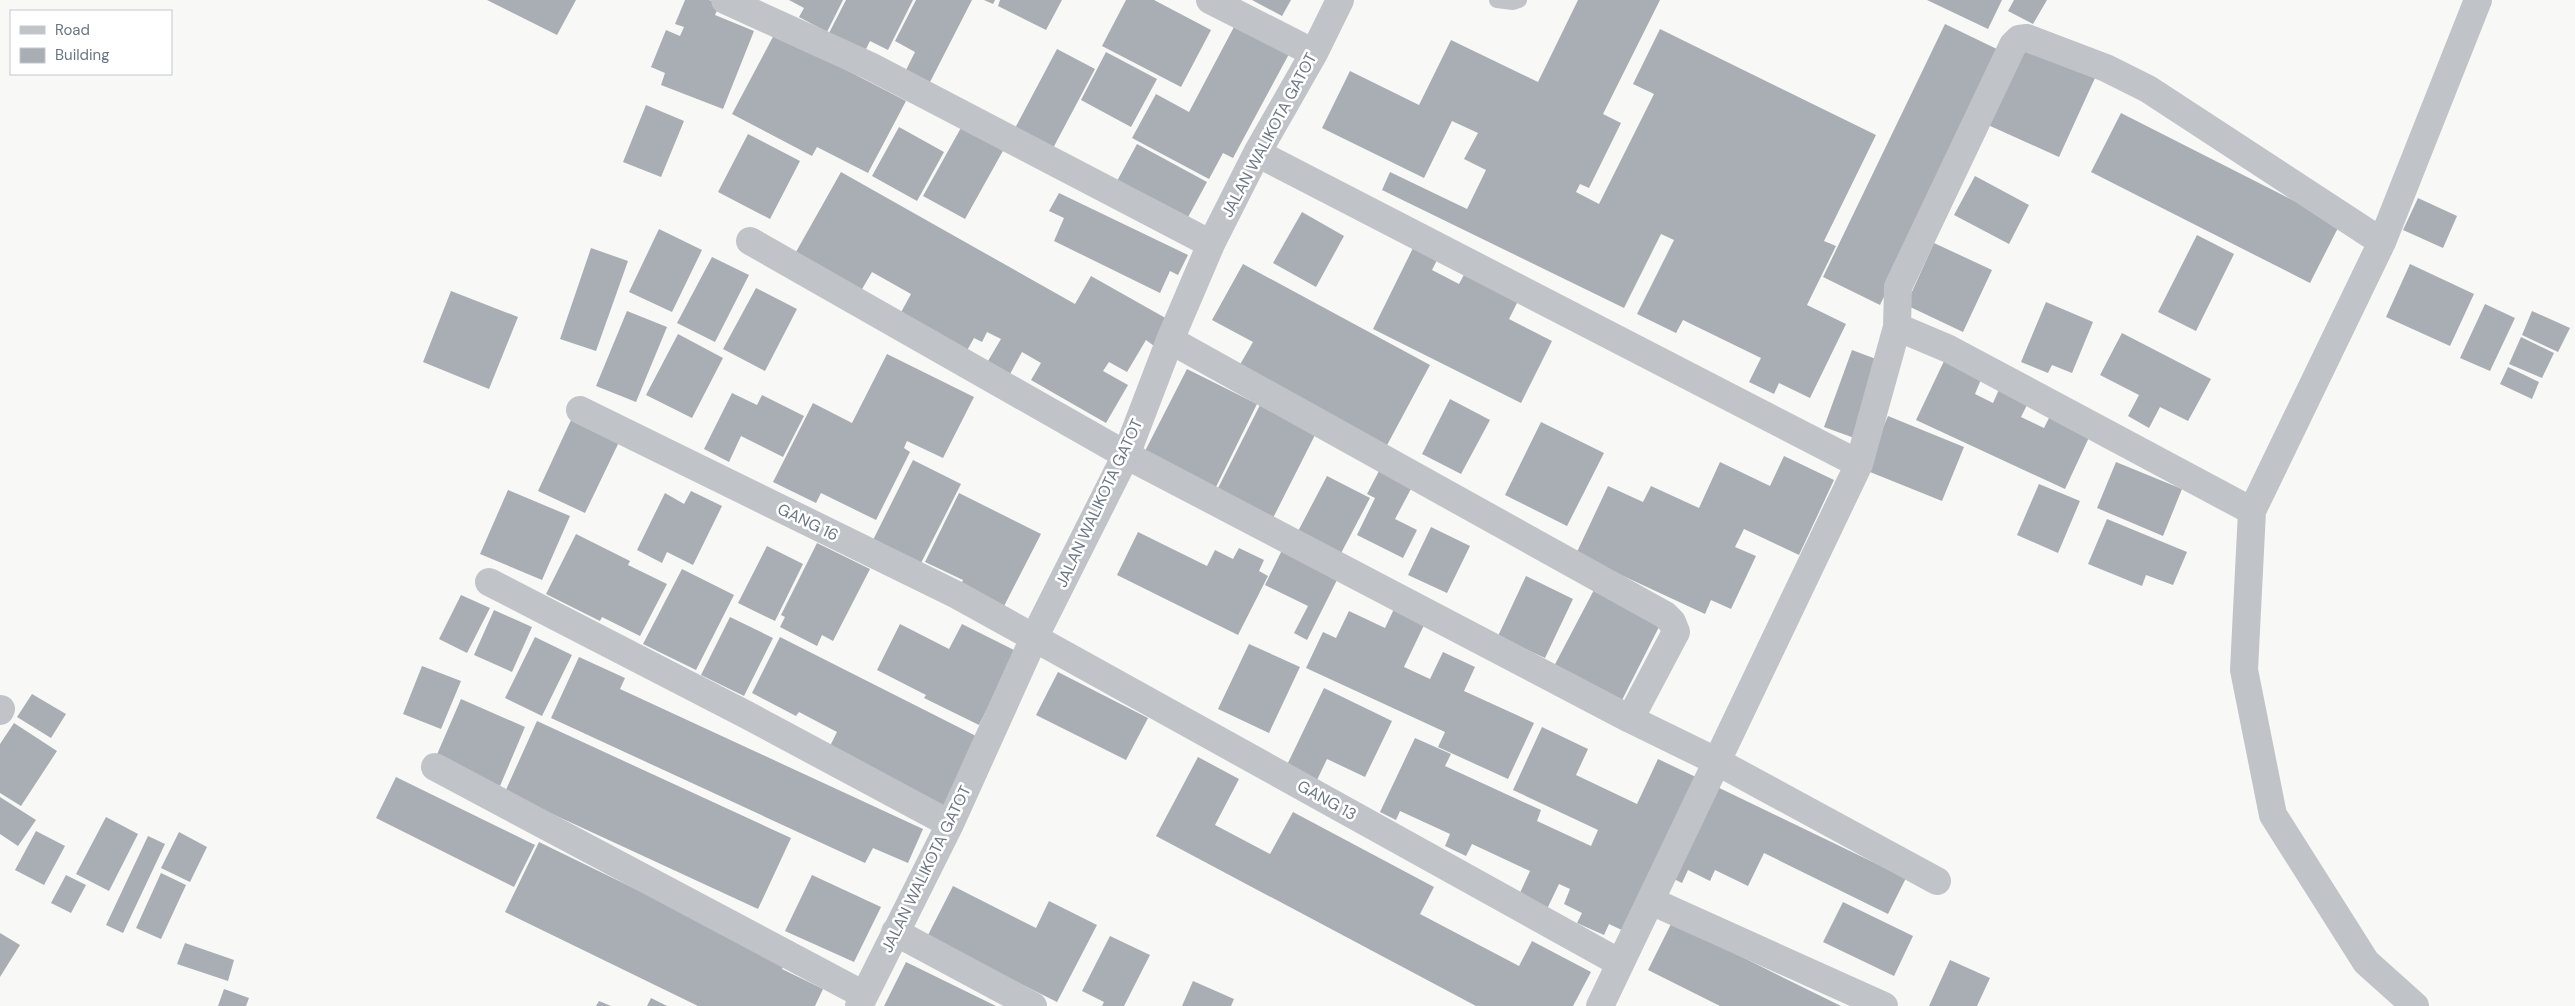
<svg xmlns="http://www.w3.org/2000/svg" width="2575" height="1006" viewBox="0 0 2575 1006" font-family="'DM Sans',sans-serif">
<rect width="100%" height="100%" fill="#f8f8f6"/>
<path fill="#a8aeb4" d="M487 0H576L557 35Z
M685 0H709L720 4 715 15 754 31 723 109 661 85 665 73 651 67 666 30 680 36 684 27 675 24Z
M789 0H843L827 32 799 17 804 8Z
M846 0H913L888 50 870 41 865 51 829 33Z
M916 0H972L928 86 904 74 915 52 895 41Z
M984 0H995L993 4Z
M1000 0H1062L1046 30 998 6Z
M1126 0H1154L1211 30 1181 87 1102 46Z
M1252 0H1291L1282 16Z
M1578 0H1660L1603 114 1621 123 1589 188 1580 184 1576 192 1599 204 1654 94 1633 84 1660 29 1876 135 1824 241 1836 246 1807 305 1846 324 1810 398 1779 383 1774 394 1749 382 1761 358 1683 320 1676 333 1637 314 1674 240 1661 234 1624 308 1382 190 1390 172 1467 209 1486 170 1464 159 1478 133 1452 121 1424 178 1322 128 1350 71 1419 105 1451 40 1538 82Z
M1927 0H2002L1988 29Z
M2014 0H2047L2033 24 2008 11Z
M1945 24 2001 51 1880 305 1823 277Z
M1235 25 1289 54 1233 158 1223 153 1209 179 1132 138 1156 94 1189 112Z
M775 33 906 101 868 173 817 147 812 156 732 114Z
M2024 46 2095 78 2059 157 1988 125Z
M1057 49 1095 69 1051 152 1013 132Z
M1106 52 1157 79 1131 127 1081 100Z
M646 105 684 121 661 177 623 162Z
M2121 113 2340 224 2310 283 2091 172Z
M962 126 1004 149 965 219 923 196Z
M899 127 944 152 917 201 872 176Z
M748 134 800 161 770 219 718 192Z
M1137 144 1207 182 1187 219 1117 181Z
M841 172 1075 304 1091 276 1169 320 1154 346 1146 340 1127 372 1109 362 1103 371 1128 385 1106 423 1031 380 1041 363 1022 352 1010 374 988 361 1001 339 987 332 982 342 974 338 965 354 899 316 911 294 872 272 858 296 792 259Z
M1975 176 2029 205 2009 244 1954 215Z
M1059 193 1188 255 1178 275 1170 271 1160 293 1054 241 1064 218 1049 211Z
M2418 198 2457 216 2443 248 2403 230Z
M1302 212 1344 236 1316 287 1273 263Z
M659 229 702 250 672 312 629 292Z
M2197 235 2234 254 2196 331 2158 312Z
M1934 243 1992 270 1963 332 1906 305Z
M1414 246 1438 258 1432 270 1459 284 1466 271 1520 297 1509 319 1552 341 1521 403 1373 329Z
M591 248 628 261 596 351 560 339Z
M712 257 749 275 715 342 677 323Z
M1243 264 1430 365 1386 447 1238 368 1253 342 1212 320Z
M2410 264 2474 294 2450 346 2386 317Z
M756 288 797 309 765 371 723 349Z
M451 291 518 317 489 389 423 362Z
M2046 302 2093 322 2072 373 2052 365 2048 373 2021 362Z
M2485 304 2515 318 2490 371 2460 358Z
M627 311 667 327 636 402 596 386Z
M2532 311 2570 328 2558 352 2522 335Z
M2122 333 2211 379 2188 421 2160 407 2149 428 2128 416 2139 395 2100 375Z
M678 334 723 358 692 418 646 395Z
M2521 337 2554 353 2542 378 2509 364Z
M1852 350 1884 362 1857 439 1824 427Z
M887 354 974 397 943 458 907 441 904 448 910 452 876 520 821 493 816 503 773 482 813 403 852 423Z
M1945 359 1982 377 1975 394 1993 403 2001 385 2030 399 2021 417 2044 428 2052 412 2092 431 2065 489 1916 420Z
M2508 367 2539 382 2532 399 2500 384Z
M1187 369 1257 404 1214 491 1143 455Z
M732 393 757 405 762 395 804 416 783 457 741 436 729 462 704 449Z
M1450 399 1490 420 1461 474 1422 454Z
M1260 405 1316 433 1272 520 1216 492Z
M1888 416 1964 447 1942 501 1865 470Z
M572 418 620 440 585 513 538 491Z
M1541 422 1604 453 1567 526 1505 495Z
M1784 456 1834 480 1799 555 1744 529 1735 547 1756 556 1731 609 1711 600 1705 614 1576 554 1608 486 1643 502 1651 486 1699 508 1720 462 1770 486Z
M913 460 961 484 920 565 872 542Z
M2116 462 2182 489 2163 536 2097 508Z
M1379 471 1412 487 1395 519 1417 530 1403 558 1357 535 1375 498 1367 494Z
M1327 476 1370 498 1338 559 1295 537Z
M2039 484 2080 501 2058 553 2017 535Z
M508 490 570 516 542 580 480 554Z
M691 491 722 506 693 565 667 552 662 563 637 550 665 493 684 504Z
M959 493 1041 534 1003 608 960 587 963 580 925 562Z
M2107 519 2187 552 2173 585 2146 575 2142 586 2088 564Z
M1431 527 1470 546 1447 593 1408 575Z
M1138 532 1207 566 1215 550 1233 559 1239 548 1264 560 1259 571 1268 576 1238 635 1117 575Z
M576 534 630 561 628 565 667 584 640 636 602 617 600 621 546 594Z
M817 543 870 569 833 641 822 635 817 646 780 627 785 617 781 615Z
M767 546 803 564 775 621 738 603Z
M1283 548 1339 576 1307 640 1294 633 1308 606 1265 585Z
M682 569 734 595 696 670 643 644Z
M1526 576 1573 599 1545 658 1498 636Z
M1595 588 1662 621 1620 704 1552 670Z
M461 595 490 608 467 653 439 639Z
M1394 609 1425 623 1404 667 1430 679 1443 652 1475 667 1464 691 1534 723 1508 779 1438 747 1445 732 1306 668 1323 632 1336 638 1349 611 1385 628Z
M494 610 532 627 512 672 474 655Z
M730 617 773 638 744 696 701 675Z
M900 624 949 649 962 624 1016 651 979 725 924 698 926 695 877 670Z
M535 637 572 655 542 716 505 698Z
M780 637 980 738 945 808 830 746 837 732 799 712 796 716 752 693Z
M1249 644 1300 667 1269 733 1218 709Z
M579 657 625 678 620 689 923 829 908 863 873 848 865 863 551 718Z
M422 666 461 681 441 729 403 714Z
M1058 672 1148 718 1126 760 1036 715Z
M1324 688 1392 721 1365 777 1327 759 1316 782 1286 767Z
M32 694 66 714 51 738 17 717Z
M461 699 525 727 500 786 435 759Z
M537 721 791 838 758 909 505 792Z
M14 723 57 751 21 806 0 793V744Z
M1542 727 1588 749 1576 775 1637 804 1658 759 1698 778 1626 932 1609 924 1604 935 1577 923 1582 913 1564 904 1570 889 1559 884 1547 909 1519 895 1530 871 1472 844 1466 856 1445 846 1450 834 1400 811 1396 820 1380 812 1415 738 1451 754 1445 766 1541 810 1537 821 1591 846 1598 830 1513 790Z
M1198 757 1239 779 1215 825 1270 854 1293 812 1434 887 1420 914 1519 966 1532 941 1591 972 1573 1006H1476L1156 836Z
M396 777 535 845 514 887 376 818Z
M1709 783 1906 878 1888 914 1764 853 1748 886 1715 870 1710 881 1688 870 1682 883 1664 874Z
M0 797 36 820 18 846 0 834Z
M106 817 138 834 109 891 76 874Z
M36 831 65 846 44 885 15 870Z
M179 832 207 847 190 882 161 868Z
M148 836 165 844 123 933 106 925Z
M539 842 785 962 782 969 823 989 815 1006H698L505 912Z
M161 873 186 885 161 939 136 928Z
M66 875 86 885 71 913 51 903Z
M812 875 881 907 854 962 785 931Z
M953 886 1036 928 1049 901 1097 925 1057 1002 927 937Z
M1843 902 1913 936 1894 976 1823 942Z
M1672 922 1784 978 1841 1006H1720L1648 970Z
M0 933 20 945 0 977Z
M1110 936 1150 955 1124 1006H1102L1104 1002 1082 991Z
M185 943 234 960 228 981 177 964Z
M1950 960 1990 978 1977 1006H1929Z
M906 962 996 1006H884Z
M1193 981 1234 999 1231 1006H1182Z
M224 989 249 998 246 1006H218Z
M651 998 667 1006H647Z
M599 1001 611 1006H596Z"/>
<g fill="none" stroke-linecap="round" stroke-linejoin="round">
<path stroke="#c0c3c7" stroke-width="16" d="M1497 0 1513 2 1519 0"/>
<path stroke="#c0c3c7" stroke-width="28" d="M725 0 870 66 1211 244
M1210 0 1314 53
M1257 153 1859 464
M750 241 1126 455 1630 719 1716 761 1937 881
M1897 327 1949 349 2252 511
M1170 340 1665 615 1672 622 1676 632 1630 719
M580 410 957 595 1620 963
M489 582 745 714 950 824
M0 711 1 709
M435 767 864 995
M1651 901 1884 1006
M895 932 1033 1006
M859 1006 950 824 1034 638 1126 455 1170 340 1211 244 1257 153 1314 53 1340 0
M1600 1006 1859 464 1897 327 1898 287 2013 45 2019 39 2027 38 2106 68 2148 89 2382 242
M2415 1006 2366 962 2273 815 2244 670 2252 511 2382 242 2478 0"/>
</g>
<g text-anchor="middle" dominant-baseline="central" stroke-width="5" stroke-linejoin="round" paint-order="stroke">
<g font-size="16" fill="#6a7784" stroke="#fff">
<text transform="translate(1269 135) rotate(-62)">JALAN WALIKOTA GATOT</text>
<text transform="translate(1099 503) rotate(-65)">JALAN WALIKOTA GATOT</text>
<text transform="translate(808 522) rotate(26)">GANG 16</text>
<text transform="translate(1327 800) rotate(29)">GANG 13</text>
<text transform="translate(926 869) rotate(-64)">JALAN WALIKOTA GATOT</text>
</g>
</g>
<rect x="10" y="10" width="162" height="65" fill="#ffffff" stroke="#c3c9ce"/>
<rect x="20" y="26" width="25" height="8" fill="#c0c3c7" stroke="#c3c9ce"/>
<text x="55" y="35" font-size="15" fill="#6a7784">Road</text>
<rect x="20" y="48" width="25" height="15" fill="#a8aeb4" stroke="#c3c9ce"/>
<text x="55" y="60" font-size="15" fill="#6a7784">Building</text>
</svg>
